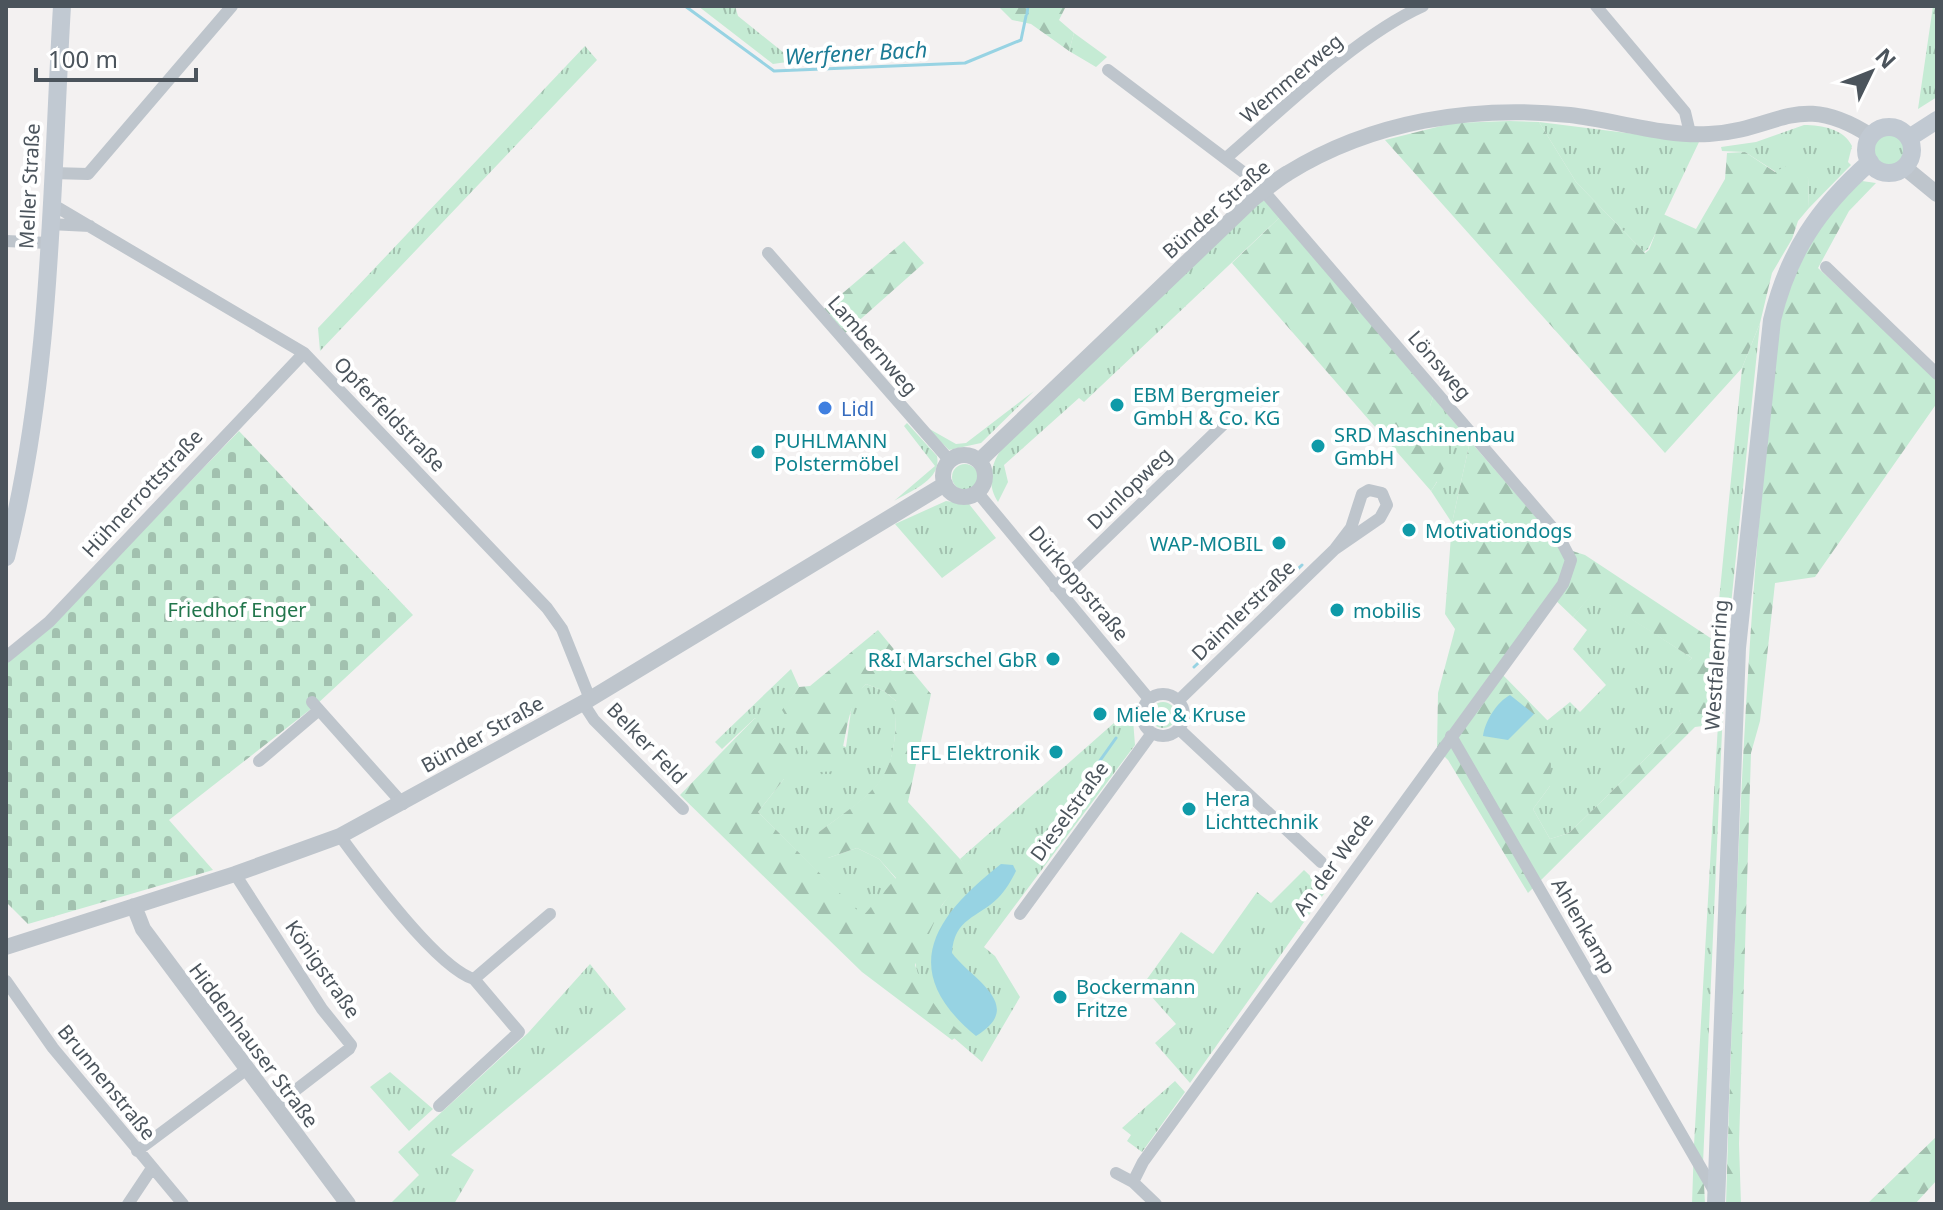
<svg xmlns="http://www.w3.org/2000/svg" width="1943" height="1210" viewBox="0 0 1943 1210" font-family="'Noto Sans',sans-serif">
<defs>
<pattern id="grass-tufts" width="24" height="20" patternUnits="userSpaceOnUse" patternTransform="scale(2)"><rect width="24" height="20" fill="#c5ebd4"/><path d="M3 7l-1-3M5 7V3M7 7l1-3M15 17l-1-3M17 17v-4M19 17l1-3" fill="none" stroke="#a2c1af"/></pattern>
<pattern id="forest-firs" width="22" height="20" patternUnits="userSpaceOnUse" patternTransform="scale(2)"><rect width="22" height="20" fill="#c5ebd4"/><path d="M5 1l3.5 6h-7zM16 11l3.5 6h-7z" fill="#a2c1af"/></pattern>
<pattern id="cemetery-stones" width="16" height="16" patternUnits="userSpaceOnUse" patternTransform="scale(2)"><rect width="16" height="16" fill="#c5ebd4"/><path d="M2 7V4a2 2 0 0 1 4 0v3zM10 15v-3a2 2 0 0 1 4 0v3z" fill="#a2c1af"/></pattern>
</defs>
<rect width="100%" height="100%" fill="#f3f1f1"/>
<path fill="url(#grass-tufts)" d="M698 6H735L738 16 794 61 773 64Z
M1933 6H1937V97L1918 109Z
M1074 33 1107 57 1096 67 1069 51Z
M585 46 597 60 320 351 318 328Z
M1539 122 1699 142 1648 249 1644 252 1576 182Z
M1804 125C1822 125 1844 129 1852 146L1848 162 1851 165 1809 208 1808 178 1776 172 1745 152 1722 151 1721 147 1756 142Z
M1874 150a15 15 0 1 1 30 0a15 15 0 1 1-30 0Z
M1259 200 1265 201 1280 217 1084 402 1079 398 1004 465 1008 482 998 502C987 486 990 465 1001 450Z
M1760 323 1725 663 1703 1164 1694 1145 1718 724 1715 641 1742 368Z
M1034 391 981 443 949 450 926 427 956 444 966 443Z
M1433 397 1470 441 1452 523 1431 491 1437 482 1430 406Z
M907 423 937 456C942 480 910 491 894 501L935 466 904 426Z
M952 477a13 13 0 1 1 26 0a13 13 0 1 1-26 0Z
M946 501 969 504 996 538 942 578 895 524Z
M1592 593 1692 658 1676 674 1679 710 1684 721 1569 833 1550 839 1533 809 1550 786 1528 736 1570 702 1580 712 1606 685 1573 649 1587 630 1573 617Z
M791 669 799 687 783 710 798 731 846 747 853 697 866 684 884 691 896 701C897 783 881 786 819 832L828 858 857 848 879 859 896 879 863 917 758 812 784 779 755 718 722 749 715 742Z
M1150 715a13 13 0 1 1 26 0a13 13 0 1 1-26 0Z
M1132 707 1135 745 984 947 995 956 1020 997 982 1062 954 1038 961 1033C943 1018 919 993 916 967 913 941 952 889 969 871L960 859Z
M1304 870 1326 891 1190 1083 1155 1043 1176 1024 1142 986 1181 932 1213 954 1257 892 1271 903Z
M590 964 626 1009 451 1155 474 1170 454 1204H390L419 1175 398 1152 528 1033Z
M390 1072 433 1109 409 1131 370 1087Z
M1175 1081 1185 1092 1142 1152 1127 1141 1131 1135 1122 1128Z"/>
<path fill="url(#forest-firs)" fill-rule="evenodd" d="M998 6H1066L1059 20 1074 33 1069 51 1031 24 1012 20Z
M1509 121 1539 122 1576 182 1645 253 1649 250 1663 214 1696 229 1725 179 1727 153 1745 152 1775 172 1793 162 1808 178 1809 208 1798 221 1792 239 1772 273 1760 323 1742 368 1665 453 1385 140 1453 123Z
M1862 181 1876 183 1849 211 1818 268 1937 379V403L1815 577 1775 583 1760 721 1751 753 1739 1144 1741 1204H1726C1735 912 1744 621 1778 331L1786 293 1825 214Z
M1280 217 1433 397 1430 406C1451 440 1455 456 1431 491L1232 263Z
M904 241 924 263 845 333 824 309Z
M1470 441 1563 548 1585 555 1715 641 1718 724 1695 727 1528 893 1448 760 1437 749 1438 693 1455 629 1445 614 1452 523ZM1592 594 1692 658 1663 683V702L1679 710 1683 722 1569 833 1550 839 1533 809 1550 786 1551 763 1529 736 1548 721 1496 668 1550 595 1573 617Z
M878 630 931 694 908 802 970 870 942 905 915 965C924 993 939 1015 962 1033L952 1040 862 972 680 795 755 718 794 757 784 779 758 812 863 916 896 878 879 859 857 848 828 858 815 856 819 832C880 786 897 782 896 701L884 691 866 684C845 705 847 743 837 771L820 772 782 710 799 687 810 686Z
M1937 1136V1180L1915 1204H1867Z
M1694 1145 1703 1164 1705 1204H1692Z"/>
<path fill="url(#cemetery-stones)" d="M239 431 413 615 316 705 169 820 213 870 28 924 6 902V663L50 627Z"/>
<path fill="#97d3e3" d="M1510 695 1534 714 1508 740 1483 736C1485 721 1497 702 1510 695Z
M1001 864 1013 865 1016 871C1011 881 1006 890 998 898 978 918 954 918 952 953 971 979 1027 1005 976 1036 897 971 933 917 1001 864Z"/>
<g fill="none" stroke-linecap="round" stroke-linejoin="round">
<path stroke="#97d3e3" stroke-width="3" d="M685 6 774 71 965 63 1021 40 1026 16
M1027 14 1028 6
M1194 667 1302 565
M1060 817 1116 738"/>
<path stroke="#bec5cc" stroke-width="12" d="M1596 6 1685 112 1690 133
M1108 70 1255 181 1557 533 1571 560 1563 584 1143 1162 1133 1182
M1226 158C1283 109 1355 37 1423 6
M52 173 88 174 232 6
M50 203 304 353 547 608 562 629 590 699
M49 224 90 226
M6 241 48 243
M768 253 950 461
M1826 267 1937 374
M978 493 1149 699
M1055 587 1231 417
M6 657 49 622 304 353
M1142 715a21 21 0 1 1 42 0a21 21 0 1 1-42 0Z
M1179 700 1335 549 1380 518 1387 505 1382 493 1369 490 1362 494 1351 528 1335 549
M312 702 403 804
M583 703 594 720 683 809
M1179 729 1321 862
M1451 736 1716 1194
M259 761 319 710
M340 836C365 870 437 968 474 979L550 914
M235 874 322 1009 351 1045 349 1049 275 1106
M1020 914 1152 733
M6 981 53 1048 183 1204
M439 1106 519 1032 474 979
M137 1151 247 1069
M1116 1173 1133 1182 1156 1204
M128 1204 152 1168"/>
<path stroke="#bec5cc" stroke-width="16" d="M1904 167 1937 194
M943 476a21 21 0 1 1 42 0a21 21 0 1 1-42 0Z
M979 461 1254 198C1265 190 1276 180 1288 173 1372 121 1473 105 1570 115 1613 120 1666 137 1709 134 1780 130 1798 89 1871 136
M134 906 143 929 348 1204
M6 947 235 874 340 836 590 699 945 484"/>
<path stroke="#c1c9d2" stroke-width="18" d="M1866 150a23 23 0 1 1 46 0a23 23 0 1 1-46 0Z
M1909 138 1937 120
M6 557C52 378 51 190 62 6
M1716 1204 1737 648 1772 320C1788 253 1818 208 1870 162"/>
</g>
<g fill="#0f9aa8" stroke="#fff" stroke-width="3">
<circle cx="1117" cy="405" r="8"/>
<circle cx="1318" cy="446" r="8"/>
<circle cx="758" cy="452" r="8"/>
<circle cx="1409" cy="530" r="8"/>
<circle cx="1279" cy="543" r="8"/>
<circle cx="1337" cy="610" r="8"/>
<circle cx="1053" cy="659" r="8"/>
<circle cx="1100" cy="714" r="8"/>
<circle cx="1056" cy="752" r="8"/>
<circle cx="1189" cy="809" r="8"/>
<circle cx="1060" cy="997" r="8"/>
</g>
<circle fill="#3f7fe0" stroke="#fff" stroke-width="3" cx="825" cy="408" r="8"/>
<g text-anchor="middle" dominant-baseline="central" stroke-width="8" stroke-linejoin="round" paint-order="stroke">
<g font-size="20" fill="#4b545c" stroke="#fff">
<text transform="translate(1291 78) rotate(-40)">Wemmerweg</text>
<text transform="translate(29 186) rotate(-87)">Meller Straße</text>
<text transform="translate(1216 209) rotate(-42)">Bünder Straße</text>
<text transform="translate(873 345) rotate(49)">Lambernweg</text>
<text transform="translate(1440 365) rotate(49)">Lönsweg</text>
<text transform="translate(390 414) rotate(46)">Opferfeldstraße</text>
<text transform="translate(1129 488) rotate(-44)">Dunlopweg</text>
<text transform="translate(142 493) rotate(-47)">Hühnerrottstraße</text>
<text transform="translate(1079 583) rotate(50)">Dürkoppstraße</text>
<text transform="translate(1243 610) rotate(-44)">Daimlerstraße</text>
<text transform="translate(1716 665) rotate(-86)">Westfalenring</text>
<text transform="translate(482 734) rotate(-29)">Bünder Straße</text>
<text transform="translate(647 743) rotate(46)">Belker Feld</text>
<text transform="translate(1069 811) rotate(-54)">Dieselstraße</text>
<text transform="translate(1333 864) rotate(-54)">An der Wede</text>
<text transform="translate(1584 926) rotate(60)">Ahlenkamp</text>
<text transform="translate(323 969) rotate(55)">Königstraße</text>
<text transform="translate(254 1045) rotate(53)">Hiddenhauser Straße</text>
<text transform="translate(107 1082) rotate(51)">Brunnenstraße</text>
</g>
<g font-size="20" fill="#0d838f" stroke="#fff" text-anchor="start">
<text x="1133" y="394">EBM Bergmeier<tspan x="1133" dy="23">GmbH &amp; Co. KG</tspan></text>
<text x="1334" y="434">SRD Maschinenbau<tspan x="1334" dy="23">GmbH</tspan></text>
<text x="774" y="440">PUHLMANN<tspan x="774" dy="23">Polstermöbel</tspan></text>
<text x="1425" y="530">Motivationdogs</text>
<text x="1263" y="543" text-anchor="end">WAP-MOBIL</text>
<text x="1353" y="610">mobilis</text>
<text x="1037" y="659" text-anchor="end">R&amp;I Marschel GbR</text>
<text x="1116" y="714">Miele &amp; Kruse</text>
<text x="1040" y="752" text-anchor="end">EFL Elektronik</text>
<text x="1205" y="798">Hera<tspan x="1205" dy="23">Lichttechnik</tspan></text>
<text x="1076" y="986">Bockermann<tspan x="1076" dy="23">Fritze</tspan></text>
</g>
<g font-size="20" fill="#366cbe" stroke="#fff" text-anchor="start">
<text x="841" y="408">Lidl</text>
</g>
<g font-size="20" fill="#22764c" stroke="#fff">
<text x="237" y="609">Friedhof Enger</text>
</g>
<g font-size="22" font-style="italic" fill="#1c7c96" stroke="#fff">
<text transform="translate(856 52) rotate(-3)">Werfener Bach</text>
</g>
</g>
<rect width="1943" height="1210" fill="none" stroke="#4b545c" stroke-width="16"/>
<g transform="translate(1871 72) rotate(47)" stroke="#ffffff" stroke-width="6" paint-order="stroke">
<path d="M0-6L14 30L0 20L-14 30Z" fill="#4b545c"/>
<text y="-12" font-size="22" font-weight="bold" text-anchor="middle" fill="#4b545c">N</text>
</g>
<path d="M36 68v12h160v-12" fill="none" stroke="#4b545c" stroke-width="4"/>
<text x="48" y="68" font-size="24" fill="#4b545c" stroke="#ffffff" stroke-width="6" paint-order="stroke">100 m</text>
</svg>
